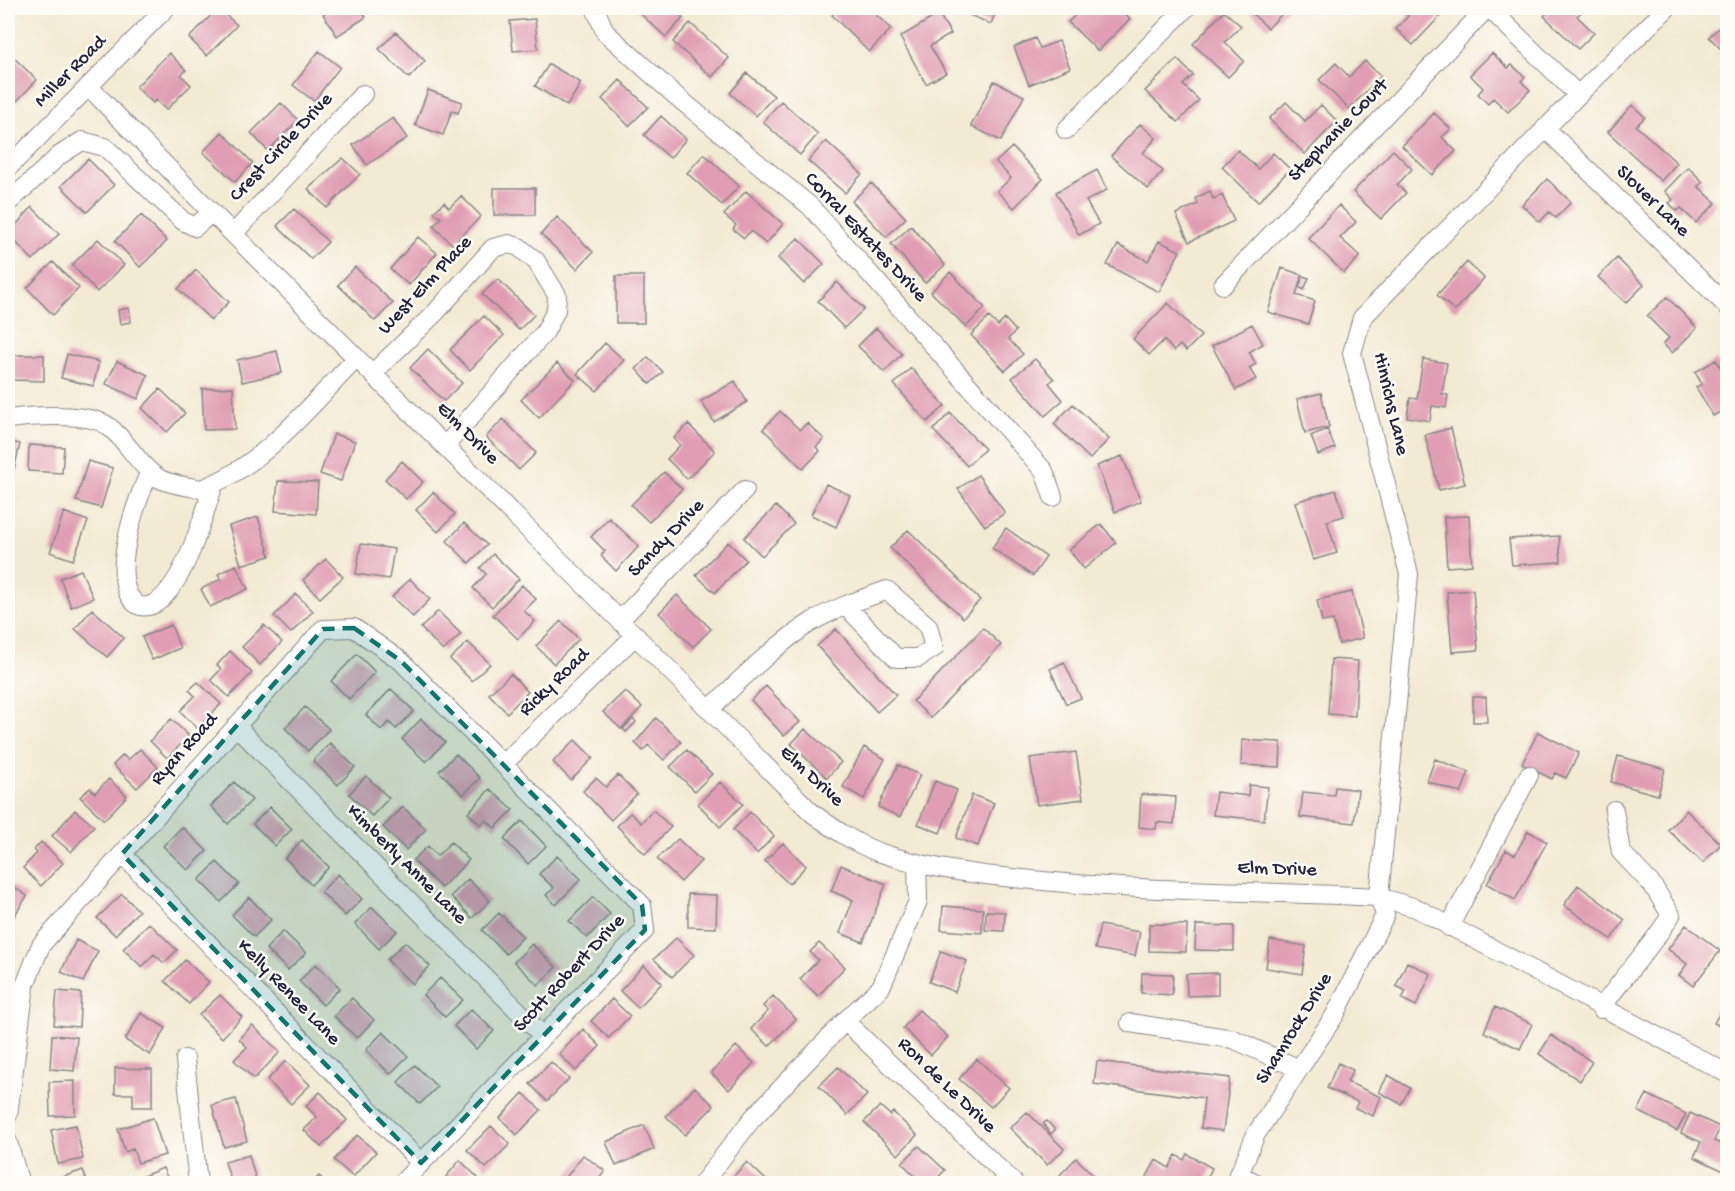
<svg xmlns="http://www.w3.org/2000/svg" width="1735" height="1191" viewBox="0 0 1735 1191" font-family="'Gochi Hand',sans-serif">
<rect width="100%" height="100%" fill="#fdfcf7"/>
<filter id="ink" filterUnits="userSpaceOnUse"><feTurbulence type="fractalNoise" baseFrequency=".0167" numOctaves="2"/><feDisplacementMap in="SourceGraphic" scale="12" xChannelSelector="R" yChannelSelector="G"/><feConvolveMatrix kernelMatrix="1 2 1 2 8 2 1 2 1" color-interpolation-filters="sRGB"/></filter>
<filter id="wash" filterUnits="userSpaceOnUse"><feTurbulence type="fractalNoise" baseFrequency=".008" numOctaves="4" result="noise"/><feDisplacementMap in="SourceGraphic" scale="24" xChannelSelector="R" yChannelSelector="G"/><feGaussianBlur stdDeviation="1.35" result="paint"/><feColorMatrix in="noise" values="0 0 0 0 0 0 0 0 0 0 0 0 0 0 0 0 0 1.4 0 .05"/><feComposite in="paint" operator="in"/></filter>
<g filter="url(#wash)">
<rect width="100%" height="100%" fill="#f3ead3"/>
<g id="blocks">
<path fill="#e09db3" d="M218 8 237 25 207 56 189 38Z
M334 8H360L366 17 337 36 323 14Z
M634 8H671L683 18 666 37Z
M839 8H869L891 29 869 52 832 15Z
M953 8H997L991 24Z
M1083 8 1089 11 1093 8H1118L1130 19 1098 51 1068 22Z
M1246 8H1288L1268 28Z
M1403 8H1448L1413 45 1396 29 1408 16 1402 9Z
M1553 8H1586L1577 16 1594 33 1578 49 1544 16Z
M1224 11 1241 26 1225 42 1244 61 1228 77 1193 44Z
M939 14 951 34 930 46 946 73 926 84 900 37Z
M535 19 538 49 513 51 510 21Z
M1728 19V52L1726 54 1709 37Z
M690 23 729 58 712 77 673 42Z
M396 32 425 61 409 78 379 49Z
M1035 38 1040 48 1059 41 1070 68 1029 85 1014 47Z
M319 51 340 67 314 101 293 85Z
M8 52 37 80 17 101 8 92Z
M169 53 186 70 181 75 191 85 166 110 156 100 153 103 136 87Z
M1492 53 1508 68 1512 65 1525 77 1521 81 1530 90 1508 112 1493 98 1488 104 1478 94 1483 88 1470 75Z
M1177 59 1193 75 1183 85 1199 100 1178 122 1145 91Z
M1365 61 1381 76 1349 109 1319 80 1336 63 1349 77Z
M549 64 581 83 567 106 535 86Z
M747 73 774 96 756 116 730 93Z
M620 80 648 107 629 126 602 99Z
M994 81 1024 96 1001 141 971 126Z
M428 90 462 102 458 113 452 111 443 135 415 125Z
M781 101 818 134 800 155 763 122Z
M1286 102 1305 121 1321 105 1337 121 1305 154 1269 119Z
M281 103 298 120 268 151 251 133Z
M1632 105 1645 117 1636 126 1677 163 1661 181 1608 132Z
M1434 113 1451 129 1442 137 1456 151 1432 175 1402 146Z
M661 116 686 139 670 158 644 135Z
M393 118 407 138 367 165 353 145Z
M1140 124 1156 138 1143 153 1163 171 1148 189 1111 156Z
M222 132 253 163 235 182 203 152Z
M826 141 862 174 845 193 808 161Z
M1012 147 1043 179 1014 208 997 191 1011 178 996 162Z
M1238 150 1258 169 1273 153 1290 169 1258 202 1222 167Z
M1393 150 1412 169 1397 185 1406 193 1381 219 1353 192Z
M704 154 739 186 722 205 687 173Z
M343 158 360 174 327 208 308 189Z
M88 159 114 185 87 212 61 186Z
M1688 167 1703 182 1698 186 1716 203 1696 223 1681 208 1677 211 1669 203 1673 200 1665 191Z
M1097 170 1107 190 1086 201 1099 224 1079 235 1056 192Z
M1547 179 1571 202 1556 218 1549 212 1540 222 1522 205Z
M871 183 906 218 886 237 852 201Z
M494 188H535V215H494Z
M746 191 783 224 766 244 751 231 744 238 733 229 736 225 724 215Z
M1210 191 1213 199 1222 195 1234 221 1189 242 1176 214 1198 204 1196 198Z
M461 196 481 216 453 245 433 226 441 218 434 212 444 202 449 208Z
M1339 205 1356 222 1340 238 1360 256 1344 273 1308 238Z
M32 207 59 234 33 260 8 234Z
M294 209 328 242 311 259 277 226Z
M141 215 167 241 140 267 115 241Z
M557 217 593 252 577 269 541 234Z
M911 226 945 265 925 283 891 244Z
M418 237 437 253 409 285 390 269Z
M798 238 824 264 804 284 778 258Z
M98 239 124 265 97 292 72 265Z
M1159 241 1180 251 1159 292 1107 265 1118 245 1148 261Z
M1617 258 1644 285 1626 303 1598 277Z
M53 262 79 288 53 315 27 288Z
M1467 262 1484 278 1455 311 1437 295Z
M355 267 393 303 375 321 338 285Z
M1282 268 1302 275 1296 295 1315 301 1308 324 1268 312Z
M196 270 229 302 211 320 178 289Z
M950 272 985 308 966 327 931 292Z
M616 276H644V323H616Z
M1303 276 1309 278 1304 290 1299 287Z
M498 279 534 315 519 330 482 294Z
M837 282 864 309 844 328 818 301Z
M1667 297 1697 328 1672 353 1663 344 1669 338 1647 316Z
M1168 303 1201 336 1186 351 1180 345 1174 351 1164 340 1149 355 1133 339Z
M129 308 131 322 120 324 118 310Z
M484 316 504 335 470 370 450 350Z
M989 317 998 326 1005 319 1016 331 1008 339 1023 354 1005 371 971 335Z
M1252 324 1263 344 1249 352 1256 364 1249 368 1256 379 1236 390 1212 346Z
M876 328 902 354 884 372 858 346Z
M605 343 624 360 597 391 577 374Z
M428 349 462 383 444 401 410 368Z
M277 351 282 373 242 382 237 360Z
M67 354 99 362 93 386 61 378Z
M10 355H44V381L10 380Z
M648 357 663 372 650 384 636 369Z
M1035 359 1054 379 1049 383 1063 400 1045 416 1012 378Z
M1423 359 1447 363 1442 394 1448 395 1446 408 1432 406 1430 421 1407 417 1410 398 1417 399Z
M1716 360 1728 379V408L1713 416 1696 387 1702 384 1695 372Z
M117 361 148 375 138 399 106 384Z
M557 363 575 380 539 418 521 400Z
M911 368 945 406 927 422 894 384Z
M735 381 747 402 714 422 701 401Z
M233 387 235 429 204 430 202 389Z
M160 389 185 413 167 432 142 408Z
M1321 393 1329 427 1305 433 1297 399Z
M1073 404 1109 439 1090 459 1054 424Z
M780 411 800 430 807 423 824 439 816 447 820 451 803 469 763 429Z
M950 413 985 449 967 466 933 430Z
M503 419 536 453 519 470 486 437Z
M688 424 715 451 687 479 667 459 680 445 674 438Z
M1451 428 1465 484 1439 490 1425 435Z
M1327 429 1335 448 1318 455 1311 436Z
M334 434 355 441 341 481 320 474Z
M8 441 20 444 14 470 8 469Z
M29 445 64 447 62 473 28 471Z
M1122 456 1141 501 1115 512 1097 466Z
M88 461 113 468 101 508 76 501Z
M402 461 423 482 406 499 385 479Z
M664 472 682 489 649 522 631 505Z
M978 475 1005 513 985 526 958 489Z
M278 481 318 482 316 514 275 511Z
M826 484 850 495 836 527 811 515Z
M1336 490 1344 516 1327 521 1337 553 1313 560 1295 502Z
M433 492 455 514 438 532 416 510Z
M776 506 794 524 762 556 744 538Z
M64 512 88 521 73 560 50 552Z
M1469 516 1472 565 1447 567 1444 517Z
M258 517 270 556 241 565 229 526Z
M609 518 639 546 616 571 601 556 605 551 591 537Z
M464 523 487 545 469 563 447 541Z
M1101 524 1116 543 1084 569 1069 550Z
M1006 528 1046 557 1033 576 992 548Z
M908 530 980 600 963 618 890 548Z
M1559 536 1561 562 1512 565 1509 539Z
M728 542 746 560 715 593 696 575Z
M361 544 394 549 389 579 356 574Z
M493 554 519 579 492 607 473 588 486 574 480 568Z
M326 559 343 577 320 598 303 580Z
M236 565 248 589 210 607 201 589 221 579 218 574Z
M81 570 93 598 71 607 60 578Z
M410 579 430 599 413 617 392 597Z
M522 585 536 599 524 611 535 621 518 639 493 615Z
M1473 590 1478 650 1452 652 1447 592Z
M1352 592 1363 638 1339 644 1333 620 1322 622 1317 600Z
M296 594 313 611 291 633 274 616Z
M677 595 711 629 693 647 659 613Z
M92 609 124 638 107 657 75 629Z
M438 611 461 634 443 651 421 628Z
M561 621 579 639 554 664 536 646Z
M171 625 180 648 152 660 142 637Z
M264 625 282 642 260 665 242 647Z
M983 628 1001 645 931 718 913 701Z
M836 629 896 695 877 712 817 646Z
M468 642 490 664 472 681 450 659Z
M230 651 252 673 229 697 211 680 221 669 217 665Z
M357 654 375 672 349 699 331 681Z
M1331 659 1358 661 1355 716 1328 714Z
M1064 662 1081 698 1066 704 1050 669Z
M511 674 528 692 507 713 489 694Z
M198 682 221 704 197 728 180 711 195 696 189 690Z
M766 686 800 722 784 736 751 700Z
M391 689 414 711 396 729 389 722 381 730 366 715Z
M625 691 642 707 621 729 603 712Z
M1473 697H1486L1487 722H1473Z
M305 707 329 729 308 751 285 728Z
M656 718 681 742 664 760 648 745 643 751 635 743Z
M171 719 189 736 167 758 150 741Z
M421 719 445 742 426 762 402 739Z
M633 719 636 722 626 732 623 729Z
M805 729 841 762 827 778 791 744Z
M1538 732 1579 753 1566 778 1555 773 1552 779 1522 764Z
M575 740 593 758 571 780 553 762Z
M1242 740 1281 742 1280 767 1241 765Z
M330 743 355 767 338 785 313 761Z
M864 747 885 759 864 799 843 787Z
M140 749 158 767 137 788 113 765 123 755 128 760Z
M687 750 712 774 695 791 670 767Z
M1076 752 1083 799 1037 805 1030 758Z
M456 754 480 778 463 795 439 771Z
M1618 756 1665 769 1658 795 1611 782Z
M1435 759 1469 772 1461 793 1427 781Z
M898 765 920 775 900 817 878 807Z
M618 775 637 794 611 820 583 791 596 778 606 787Z
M366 776 389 798 372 816 349 794Z
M109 779 127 796 104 820 80 797 90 788 95 793Z
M935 781 957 790 940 833 918 824Z
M234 782 252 800 228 824 211 806Z
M720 782 743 804 720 827 698 804Z
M1249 785 1268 787 1264 820 1213 815 1216 792 1248 796Z
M1335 787 1358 790 1354 823 1300 817 1303 792 1334 795Z
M490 789 513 810 495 828 486 820 481 825 468 813Z
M1141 794 1176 797 1174 824 1157 822 1156 829 1139 827Z
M972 795 994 803 978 846 956 838Z
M270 807 292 829 275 846 253 824Z
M403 807 426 829 406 850 383 827Z
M75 810 94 826 71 852 52 836Z
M653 810 671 827 645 854 617 826 630 813 641 823Z
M1686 810 1721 844 1703 863 1668 830Z
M750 812 774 836 757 854 733 830Z
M522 821 546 846 528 864 504 839Z
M182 827 207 851 188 870 163 846Z
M1528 831 1547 842 1515 900 1487 884 1506 850 1515 855Z
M678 839 701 861 681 882 657 859Z
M302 840 329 867 311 885 285 858Z
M41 842 63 863 41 886 23 868 37 853 34 850Z
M451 842 469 860 441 888 413 860 428 846 437 856Z
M783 843 806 866 789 884 765 861Z
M557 856 581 879 556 905 546 895 554 888 539 874Z
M217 862 239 884 221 902 199 880Z
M841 865 886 884 863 942 840 933 853 900 831 891Z
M338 874 362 899 345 916 321 892Z
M468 879 490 901 472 918 451 896Z
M8 883 27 896 8 926Z
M1578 885 1625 920 1611 939 1564 905Z
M122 894 139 911 115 935 97 918Z
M688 894 717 895 716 928 688 927Z
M249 897 271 920 254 937 232 915Z
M593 897 610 914 587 938 569 921Z
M943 906 983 909 982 933 941 930Z
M372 907 397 931 379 949 355 924Z
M986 911 1005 912 1004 931 985 930Z
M499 913 523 937 506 954 482 930Z
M149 923 177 950 164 963 154 954 142 967 123 949Z
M1149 924 1187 925 1186 952 1149 951Z
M1100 925 1140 932 1135 956 1095 949Z
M1196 925 1234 926V951L1195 950Z
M1686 925 1720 951 1693 986 1679 975 1687 964 1668 949Z
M283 931 306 953 288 970 266 949Z
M676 938 694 955 672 977 654 959Z
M76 940 98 951 83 982 61 972Z
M1270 940 1306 946 1302 974 1266 968Z
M405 942 430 966 412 984 387 960Z
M819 943 845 967 818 996 800 979 818 960 810 952Z
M532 944 556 967 538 985 514 962Z
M941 951 967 961 955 992 929 982Z
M185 960 209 982 189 1004 165 981Z
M1407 962 1431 974 1416 1006 1402 999 1406 991 1396 986Z
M316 964 340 988 323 1005 299 981Z
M644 965 662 983 638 1008 620 991Z
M1142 973 1173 974 1172 995 1141 993Z
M1218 973V995L1187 996 1186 974Z
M440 978 463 1000 445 1017 423 995Z
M57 991 81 993 79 1027 54 1025Z
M220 995 242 1017 222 1038 199 1015Z
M773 996 796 1019 769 1046 751 1029 768 1011 763 1006Z
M352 998 374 1020 357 1038 334 1016Z
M1728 998V1031L1714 1023Z
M612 999 630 1016 609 1038 591 1021Z
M1495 1007 1532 1024 1520 1049 1484 1032Z
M471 1009 494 1031 476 1049 454 1026Z
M919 1010 948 1037 931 1055 903 1028Z
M141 1013 166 1028 150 1055 125 1040Z
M252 1025 280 1052 254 1079 234 1060 247 1047 239 1039Z
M583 1029 600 1046 576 1071 559 1054Z
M383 1032 408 1056 390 1074 366 1050Z
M52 1035 77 1037 74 1071 50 1069Z
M1551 1035 1592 1062 1580 1081 1539 1054Z
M736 1046 754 1063 729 1090 711 1073Z
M977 1059 1009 1088 991 1107 959 1079Z
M286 1061 310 1085 291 1104 267 1080Z
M1097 1061 1230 1078 1223 1131 1201 1128 1204 1098 1094 1084Z
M551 1062 569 1079 547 1101 530 1084Z
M1338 1063 1353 1070 1347 1082 1381 1097 1373 1116 1355 1108 1358 1102 1327 1088Z
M415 1065 437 1087 420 1104 398 1082Z
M838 1067 867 1095 847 1115 819 1086Z
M115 1068 152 1069V1107H133V1094H115Z
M1388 1075 1410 1088 1401 1104 1379 1092Z
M75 1081V1115L50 1116 49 1082Z
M695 1087 714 1106 685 1135 666 1116Z
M320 1092 347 1120 321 1147 304 1130 317 1117 306 1106Z
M523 1093 541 1110 517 1135 500 1118Z
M1647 1094 1686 1114 1677 1131 1638 1111Z
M236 1099 247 1141 224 1147 212 1105Z
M880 1106 890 1115 893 1112 917 1135 898 1155 864 1122Z
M1027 1112 1064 1149 1047 1165 1010 1128Z
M1690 1113 1720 1127 1714 1141 1728 1147V1173L1694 1157 1701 1142 1681 1133Z
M153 1118 165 1155 138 1163 133 1149 125 1152 118 1129Z
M1047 1121 1055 1130 1051 1134 1043 1124Z
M76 1125 83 1159 58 1164 51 1130Z
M644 1125 654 1149 616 1166 606 1142Z
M491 1126 510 1144 486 1168 467 1150Z
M357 1135 376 1152 353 1177 334 1160Z
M919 1146 945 1170 932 1184H923L902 1163Z
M1187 1154 1212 1168 1204 1184 1144 1182 1156 1160 1169 1168 1176 1155 1184 1160Z
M249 1155 257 1184H232L225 1162Z
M583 1155 605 1171 595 1184H561Z
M1076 1158 1102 1184H1066L1059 1176Z
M460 1160 478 1178 473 1184H440Z
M747 1162 766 1180 763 1184H726Z
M163 1168 170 1184H138L136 1179Z
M83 1170 88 1184H62L60 1178Z
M319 1176 327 1184H311Z"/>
</g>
</g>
<g filter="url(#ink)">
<use href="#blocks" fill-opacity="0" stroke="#8a8687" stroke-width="1.5"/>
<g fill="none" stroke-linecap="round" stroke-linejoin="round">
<defs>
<path id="minor" d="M595 8 605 32 676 96 810 206 1044 471 1053 497
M1489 8 1578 95
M90 88C327 333 572 570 812 813 833 828 854 843 878 852 930 870 988 876 1043 881 1155 892 1267 891 1379 897L1416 908 1728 1074
M1545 128 1728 307
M1066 130 1186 8
M8 168 166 8
M8 203 60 155 82 141 105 147 183 221 195 227 211 213
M233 234 363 94
M1223 285 1487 8
M373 373 436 312 493 248 509 244 519 247 536 261 557 295 556 310 545 332 446 445
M8 419C30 416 90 412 108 426 128 441 139 467 160 479 171 485 188 486 201 489 263 467 311 404 357 358
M150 472C136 500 108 579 135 603 140 608 149 607 156 603 185 583 203 517 214 484
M621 619 745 490
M710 709C742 678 775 645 813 621 835 608 862 599 887 590L928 626 934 648 918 658H896L846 606
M236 726 543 1036
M504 763 636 635
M122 854 421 1163
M1449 927 1529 775
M1601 1009C1623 976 1651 948 1671 915L1653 886 1621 852 1614 810
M845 1021 1015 1184
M1130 1023 1233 1039 1297 1068
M185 1059 198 1184
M8 1115 25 985 41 945 323 629 354 628 401 661 642 905 645 930 401 1184
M8 1142 20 1184
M1238 1174 1258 1184
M702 1184 752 1119 845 1021 881 987 918 901 917 863
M1235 1184 1256 1134 1335 1015 1385 915 1379 897 1409 574 1352 353 1362 318 1578 95 1667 8"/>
</defs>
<use href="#minor" stroke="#8a8687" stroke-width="20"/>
<use href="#minor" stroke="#fff" stroke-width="18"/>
</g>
</g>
<path fill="#0f766e" fill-opacity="0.2" stroke="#0f766e" stroke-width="4.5" stroke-dasharray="12 8" stroke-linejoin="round" d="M354 628 401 661 642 905 645 930 421 1163 122 854 323 629Z"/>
<g text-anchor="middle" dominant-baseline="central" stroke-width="5" stroke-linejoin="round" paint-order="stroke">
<g font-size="20" fill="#22223b" stroke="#fdfcf7">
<text transform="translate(71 72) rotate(-45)">Miller Road</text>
<text transform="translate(1339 131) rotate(-46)">Stephanie Court</text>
<text transform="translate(282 148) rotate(-47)">Crest Circle Drive</text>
<text transform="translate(1652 202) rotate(44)">Slover Lane</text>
<text transform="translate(865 238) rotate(47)">Corral Estates Drive</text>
<text transform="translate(426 286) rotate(-47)">West Elm Place</text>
<text transform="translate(1390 404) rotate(77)">Hinrichs Lane</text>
<text transform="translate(467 434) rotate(45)">Elm Drive</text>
<text transform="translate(667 539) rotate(-46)">Sandy Drive</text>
<text transform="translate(555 683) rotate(-44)">Ricky Road</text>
<text transform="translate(185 750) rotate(-48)">Ryan Road</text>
<text transform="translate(811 777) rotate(43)">Elm Drive</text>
<text transform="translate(406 865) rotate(45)">Kimberly Anne Lane</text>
<text transform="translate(1277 870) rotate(2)">Elm Drive</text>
<text transform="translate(570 974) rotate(-47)">Scott Robert Drive</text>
<text transform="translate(288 993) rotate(46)">Kelly Renee Lane</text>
<text transform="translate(1295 1029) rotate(-58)">Shamrock Drive</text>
<text transform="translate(946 1086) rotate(44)">Ron de Le Drive</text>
</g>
</g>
<rect width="1735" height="1191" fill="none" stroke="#fdfcf7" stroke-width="30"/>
</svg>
